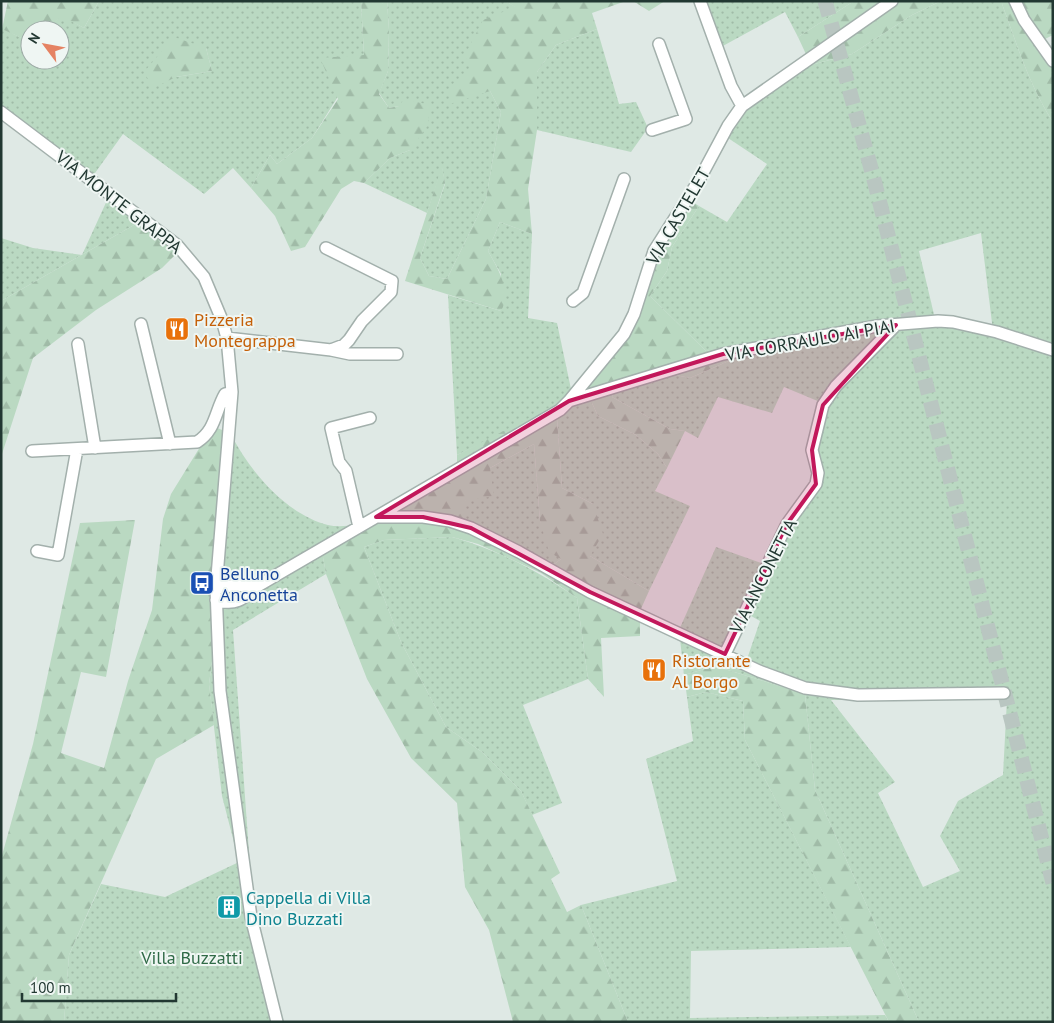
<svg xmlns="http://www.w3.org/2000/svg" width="1054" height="1023" viewBox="0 0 1054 1023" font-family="'PT Sans',sans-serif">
<defs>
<pattern id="green-dots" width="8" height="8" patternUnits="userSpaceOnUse" patternTransform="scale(1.25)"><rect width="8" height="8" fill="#bad9c2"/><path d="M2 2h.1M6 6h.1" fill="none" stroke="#a0bba7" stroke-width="1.8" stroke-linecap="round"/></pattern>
<pattern id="forest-firs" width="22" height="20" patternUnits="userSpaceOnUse" patternTransform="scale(1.25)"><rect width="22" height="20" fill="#bad9c2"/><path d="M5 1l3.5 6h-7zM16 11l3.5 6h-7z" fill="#a0bba7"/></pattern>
</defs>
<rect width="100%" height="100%" fill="#dfe9e5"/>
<path fill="url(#green-dots)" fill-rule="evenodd" d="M99 1H361L364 55 312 138 277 164 270 155 251 188 233 168 204 194 123 134 90 180 1 115V28L30 42V60H60V30H48L61 15 84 28ZM206 48 212 71 176 77Z
M387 1H505L516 7 490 91 501 112 486 199 447 279 429 276 420 258 445 184 442 168 427 213 364 183 390 158 410 150 399 106 389 108 379 93 388 71 389 30Z
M706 1H854L798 37 785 12 721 47Z
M941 1H1001C1016 42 1029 85 1053 122V1022H919L815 790 805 694 715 666 684 675 679 630 716 547 767 565 812 484 820 402 784 387 772 413 718 397 698 438 685 431 670 429 612 397 617 385 656 371 690 378 731 360 763 342 706 351 650 296 667 271 672 247 699 206 727 222 767 164 728 138 746 110 811 65 852 54 912 15ZM981 233 993 331 936 323 919 251ZM744 612 760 621 745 665 724 654ZM1007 699 1003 775 958 801 940 836 960 871 923 887 878 793 895 782 831 700Z
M597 29 619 104 636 102 648 128 631 152 537 130V72L556 45Z
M109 196 141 221 1 301V238L33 248 82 255Z
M500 222 532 234 528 318 557 323 571 389 585 388 598 416 636 435 658 454 667 468 655 491 690 506 649 591 590 556 593 504 562 488 557 418 482 443 457 455 448 295 501 311V274L488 251Z
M231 434C249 471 287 515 328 525 336 527 347 526 356 525L321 546 326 574 233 630 250 866 240 862 276 1022H64L69 955 101 884 165 897 239 862 222 796 209 684 214 646Z
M534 444 540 521 561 559 553 565 453 527 465 501 490 468Z
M452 537C498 550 538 571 577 598L588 679 523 705 562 803 532 815 521 791 482 752 446 727 401 642 364 547 384 540Z
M706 692 743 701 745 740 851 947 691 951 690 1018 885 1015 889 1022H628L581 905 677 881 646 759 693 741 687 697Z"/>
<path fill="url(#forest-firs)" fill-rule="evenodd" d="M8 1H99L84 28 61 16 48 30H30V42L2 29Z
M361 1H387L389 30 388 71 379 94 389 108 399 106 404 99 430 105 428 125 410 150 390 158 364 183 354 181 341 189 305 247 291 251 275 216 251 188 270 155 277 164 312 138 338 99 320 58 364 55Z
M505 1H626L592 13 597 29 556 45 537 72V130L528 189 532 234 500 222 488 251C498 269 512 291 501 311L405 281 442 166 445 183 420 258 429 276 447 279 486 199 501 112 490 91 450 104V86L471 71 465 55 483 20 515 7Z
M633 1H665L649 11Z
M854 1H941L912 15 852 54 811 65 798 37Z
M1001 1H1053V35L1043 40 1053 56V122C1029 85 1016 42 1001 1Z
M174 37 206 48 212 71 176 77 153 88 144 72Z
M691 201 699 206 672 247 667 271 650 296 706 351 763 342 766 354 738 362 731 360 690 378 656 371 617 385 612 397 670 429 685 431 667 468 658 454 636 435 598 416 585 388 611 354 668 234Z
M141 221 179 251 162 268 96 310 33 358 1 457V301Z
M552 406 557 418 562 488 593 504 603 534 590 556 649 591 640 611V636L601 638 604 697 588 679 577 598 541 573 478 544 452 537 384 540 364 547 401 642 446 727 482 752 521 791 560 873 551 879 567 912 581 905 628 1022H513L489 930 465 887 457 803 411 758 367 679 326 574 321 546 457 465V455ZM534 444 540 521 549 552 561 559 553 565 454 527 466 520 465 501 494 496 490 468Z
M213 426 231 434 214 646 209 684 214 725 156 759 69 955 64 1022H1V859L33 744 80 523 135 520 106 677 81 672 61 753 104 768 128 681 152 610 163 519 171 494Z
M715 666 805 694 815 790 919 1022H889L745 740 743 701 706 692 687 697 684 675Z"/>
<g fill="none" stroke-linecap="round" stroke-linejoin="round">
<path stroke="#b9c6c1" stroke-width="15" stroke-dasharray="15 8" stroke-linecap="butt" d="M825 1 872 172 1053 883"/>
<defs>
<path id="minor" d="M700 1 731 86 742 106
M1015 1 1024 20 1053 61
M1 112 177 245 204 277 222 320 227 338 232 392 216 589 220 691 251 917 277 1022
M652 130 686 119 659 44
M573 301 583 293 624 179
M141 324 170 444
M227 338 331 350 344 345 349 340 362 321 391 292 392 281 326 248
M78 344 95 448
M331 350 350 354H397
M569 401 723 354 877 326 938 321 953 322 997 332 1053 350
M32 451 197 442C216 430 215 411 225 394L232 392
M377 517H423L450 521 471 528 519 552 590 592 759 671 805 688 858 695 1004 693
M359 527 346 471 339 462 331 428 370 418
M37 551 58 555 77 449
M216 589 235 585 256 587
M216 600C234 606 243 600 256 587L560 410 569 401 624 334 634 314 654 251 698 182 728 126 742 106 892 1
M725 654 787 524 816 484 818 473 812 450 823 405 836 386 896 325"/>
</defs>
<use href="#minor" stroke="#a3b0ac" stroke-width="14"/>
<use href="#minor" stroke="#fff" stroke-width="11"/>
</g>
<path fill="#c2185b" fill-opacity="0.2" stroke="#c2185b" stroke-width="4" stroke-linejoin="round" d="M896 325 823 405 812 450 816 484 787 524 725 654 590 592 471 528 423 517H376L569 401 723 354Z"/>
<defs>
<symbol id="restaurant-square" viewBox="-11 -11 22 22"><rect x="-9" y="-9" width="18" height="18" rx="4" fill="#e8710a" stroke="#eff6f3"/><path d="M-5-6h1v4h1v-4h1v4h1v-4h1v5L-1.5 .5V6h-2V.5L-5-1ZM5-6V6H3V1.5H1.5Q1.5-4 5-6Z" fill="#fff"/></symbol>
<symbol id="bus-square" viewBox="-11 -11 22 22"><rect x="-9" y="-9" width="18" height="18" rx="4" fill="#1a4fb4" stroke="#eff6f3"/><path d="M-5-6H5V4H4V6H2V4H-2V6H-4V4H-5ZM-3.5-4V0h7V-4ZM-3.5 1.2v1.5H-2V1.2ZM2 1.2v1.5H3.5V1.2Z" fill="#fff"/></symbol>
<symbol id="building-square" viewBox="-11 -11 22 22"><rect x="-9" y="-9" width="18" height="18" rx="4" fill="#0f9aa8" stroke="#eff6f3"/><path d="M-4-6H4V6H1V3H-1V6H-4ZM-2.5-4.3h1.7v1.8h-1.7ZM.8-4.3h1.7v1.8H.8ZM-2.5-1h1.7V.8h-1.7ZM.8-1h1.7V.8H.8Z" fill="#fff"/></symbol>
</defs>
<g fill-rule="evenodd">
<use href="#restaurant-square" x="163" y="315" width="28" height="28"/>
<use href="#bus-square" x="188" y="569" width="28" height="28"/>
<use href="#restaurant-square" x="640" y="656" width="28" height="28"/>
<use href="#building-square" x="215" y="893" width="28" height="28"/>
</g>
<g text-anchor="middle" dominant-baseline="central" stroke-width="4" stroke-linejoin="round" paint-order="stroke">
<g font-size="18" fill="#223832" stroke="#eff6f3">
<text transform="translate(119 202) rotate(38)">VIA MONTE GRAPPA</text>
<text transform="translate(678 216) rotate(-60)">VIA CASTELET</text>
<text transform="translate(810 340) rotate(-10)">VIA CORRAULO AI PIAI</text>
<text transform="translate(763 576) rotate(-63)">VIA ANCONETTA</text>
</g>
<g font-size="18" fill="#c56008" stroke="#eff6f3" text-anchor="start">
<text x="194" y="319">Pizzeria<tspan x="194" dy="21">Montegrappa</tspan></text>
<text x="672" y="660">Ristorante<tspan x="672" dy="21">Al Borgo</tspan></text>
</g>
<g font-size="18" fill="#164399" stroke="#eff6f3" text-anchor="start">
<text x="220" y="573">Belluno<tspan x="220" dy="21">Anconetta</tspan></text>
</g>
<g font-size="18" fill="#0d838f" stroke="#eff6f3" text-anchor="start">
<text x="246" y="897">Cappella di Villa<tspan x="246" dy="21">Dino Buzzati</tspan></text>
</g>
<g font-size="18" fill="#306a47" stroke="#eff6f3">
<text x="192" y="957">Villa Buzzatti</text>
</g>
</g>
<rect width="1054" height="1023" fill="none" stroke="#223832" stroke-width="5"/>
<g transform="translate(45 45) rotate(302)"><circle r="24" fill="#eff6f3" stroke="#9daaa6"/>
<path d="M0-4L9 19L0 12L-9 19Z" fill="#e58262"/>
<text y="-8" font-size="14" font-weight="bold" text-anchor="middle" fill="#223832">N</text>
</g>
<path d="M22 993v8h154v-8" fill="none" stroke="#223832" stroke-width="2.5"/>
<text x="30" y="993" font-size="15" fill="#223832" stroke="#eff6f3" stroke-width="4" paint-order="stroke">100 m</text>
</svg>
